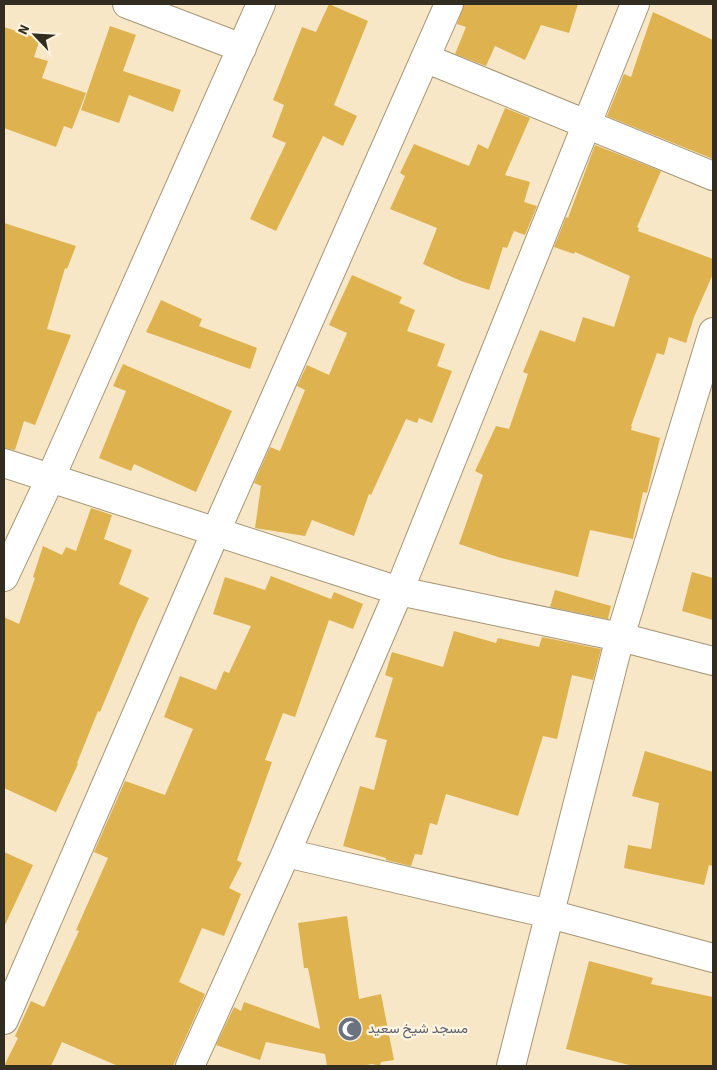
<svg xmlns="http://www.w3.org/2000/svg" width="717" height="1070" viewBox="0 0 717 1070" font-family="'Source Sans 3',Vazirmatn,sans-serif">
<rect width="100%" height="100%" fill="#f8e7c6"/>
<path fill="#dfb250" d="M329 4 368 21 334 105 357 116 343 146 323 136 276 231 250 219 286 143 272 137 284 105 273 100 302 27 316 32Z
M464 4H578L569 33 541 25 525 60 495 46 486 66 455 54 466 27 457 24Z
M653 12 713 40V159L607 116 624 74 631 77Z
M110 26 136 35 123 71 181 90 173 112 129 95 119 123 81 110Z
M4 27 40 39 34 57 48 61 42 78 86 93 72 129 64 126 56 147 4 128Z
M505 108 530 118 505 175 530 182 524 202 537 206 525 235 514 231 507 248 503 247 489 290 461 281 423 264 437 228 390 209 405 176 400 173 414 144 469 166 478 144 488 149Z
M595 145 661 171 637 227 639 228 638 231 713 259V274L694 317 686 343 669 337 664 355 657 353 631 426H632L631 430 660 438 647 493 643 492 633 539 590 530 578 577 501 558 459 544 483 475 475 471 496 426 509 429 528 374 523 372 540 330 575 342 583 317 614 327 630 276 575 252 574 254 554 247 566 217 568 218Z
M4 223 76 246 67 269 65 268 47 329 71 335 35 425 24 421 15 450 4 448Z
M352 275 402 297 399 303 415 310 407 331 445 344 437 366 452 371 432 423 419 418 417 423 406 419 371 495 369 494 354 536 312 520 305 536 255 528 261 486 254 483 270 447 280 451 305 390 297 386 307 365 329 375 347 333 329 325Z
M161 300 202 319 199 326 257 348 250 369 146 332Z
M123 364 232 411 196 492 134 464 131 471 99 458 126 391 113 386Z
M91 508 112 515 104 539 132 550 119 584 149 598 138 621 100 712 98 711 77 763 78 764 56 812 4 788V617L19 624 35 578 33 577 43 546 62 555 66 547 76 551Z
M692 572 713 578V620L682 611Z
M271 576 331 599 334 592 363 604 353 629 329 620 295 717 283 713 265 760 272 762 237 860 242 863 229 888 241 894 224 936 202 928 179 982 205 994 173 1066H118L62 1042 51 1066H4L18 1038 15 1036 31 1001 44 1007 79 931 76 930 108 858 94 852 125 781 165 795 193 729 164 717 180 676 216 690 224 671 229 673 251 626 213 614 225 577 265 590Z
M555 590 611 606 608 619 550 607Z
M454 631 496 643 498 638 539 647 542 637 601 649 593 680 572 675 557 739 543 736 518 816 446 794 437 825 430 823 422 855 415 854 411 866 386 860V858L343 846 360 786 374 790 387 740 375 737 393 678 385 675 392 652 443 667Z
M645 751 713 772V866L709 865 704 885 624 868 628 845 651 849 659 803 632 796Z
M4 852 33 865 4 927Z
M347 916 359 999 381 994 394 1060 381 1062 380 1066 372 1064 361 1066H327L325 1054 266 1042 260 1060 216 1045 234 1007 241 1011 244 1002 320 1029 308 968H304L298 923Z
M589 961 653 978 651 984 713 997V1066H633L566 1049Z"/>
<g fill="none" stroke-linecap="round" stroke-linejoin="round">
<defs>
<path id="minor" d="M127 4 242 48
M425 58 713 176
M4 463 399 591 620 637 713 661
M4 577 50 479 261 4
M286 853 550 914 713 958
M4 1020 216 531 449 4
M190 1066 286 853 399 591 635 4
M511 1066 620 637 713 332"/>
</defs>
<use href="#minor" stroke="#a59576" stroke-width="30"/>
<use href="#minor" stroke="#fff" stroke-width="28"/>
</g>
<defs>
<symbol id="mosque-disc" viewBox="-11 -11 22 22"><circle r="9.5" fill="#6b7280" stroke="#fff5e1"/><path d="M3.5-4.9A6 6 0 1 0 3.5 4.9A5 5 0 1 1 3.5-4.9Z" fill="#fff"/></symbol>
</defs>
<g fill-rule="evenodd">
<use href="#mosque-disc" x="336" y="1015" width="28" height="28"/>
</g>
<g text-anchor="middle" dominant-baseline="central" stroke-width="4.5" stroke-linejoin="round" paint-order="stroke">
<g font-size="14" fill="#5b616d" stroke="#fff5e1" text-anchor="start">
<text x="368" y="1029">مسجد شيخ سعيد</text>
</g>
</g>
<rect width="717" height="1070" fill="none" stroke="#332c20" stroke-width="10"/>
<g transform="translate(35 35) rotate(295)" stroke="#fff5e1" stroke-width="4" paint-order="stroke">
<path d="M0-4L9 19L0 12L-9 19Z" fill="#332c20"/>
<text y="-8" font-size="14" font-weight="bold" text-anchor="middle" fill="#332c20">N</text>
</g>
</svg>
